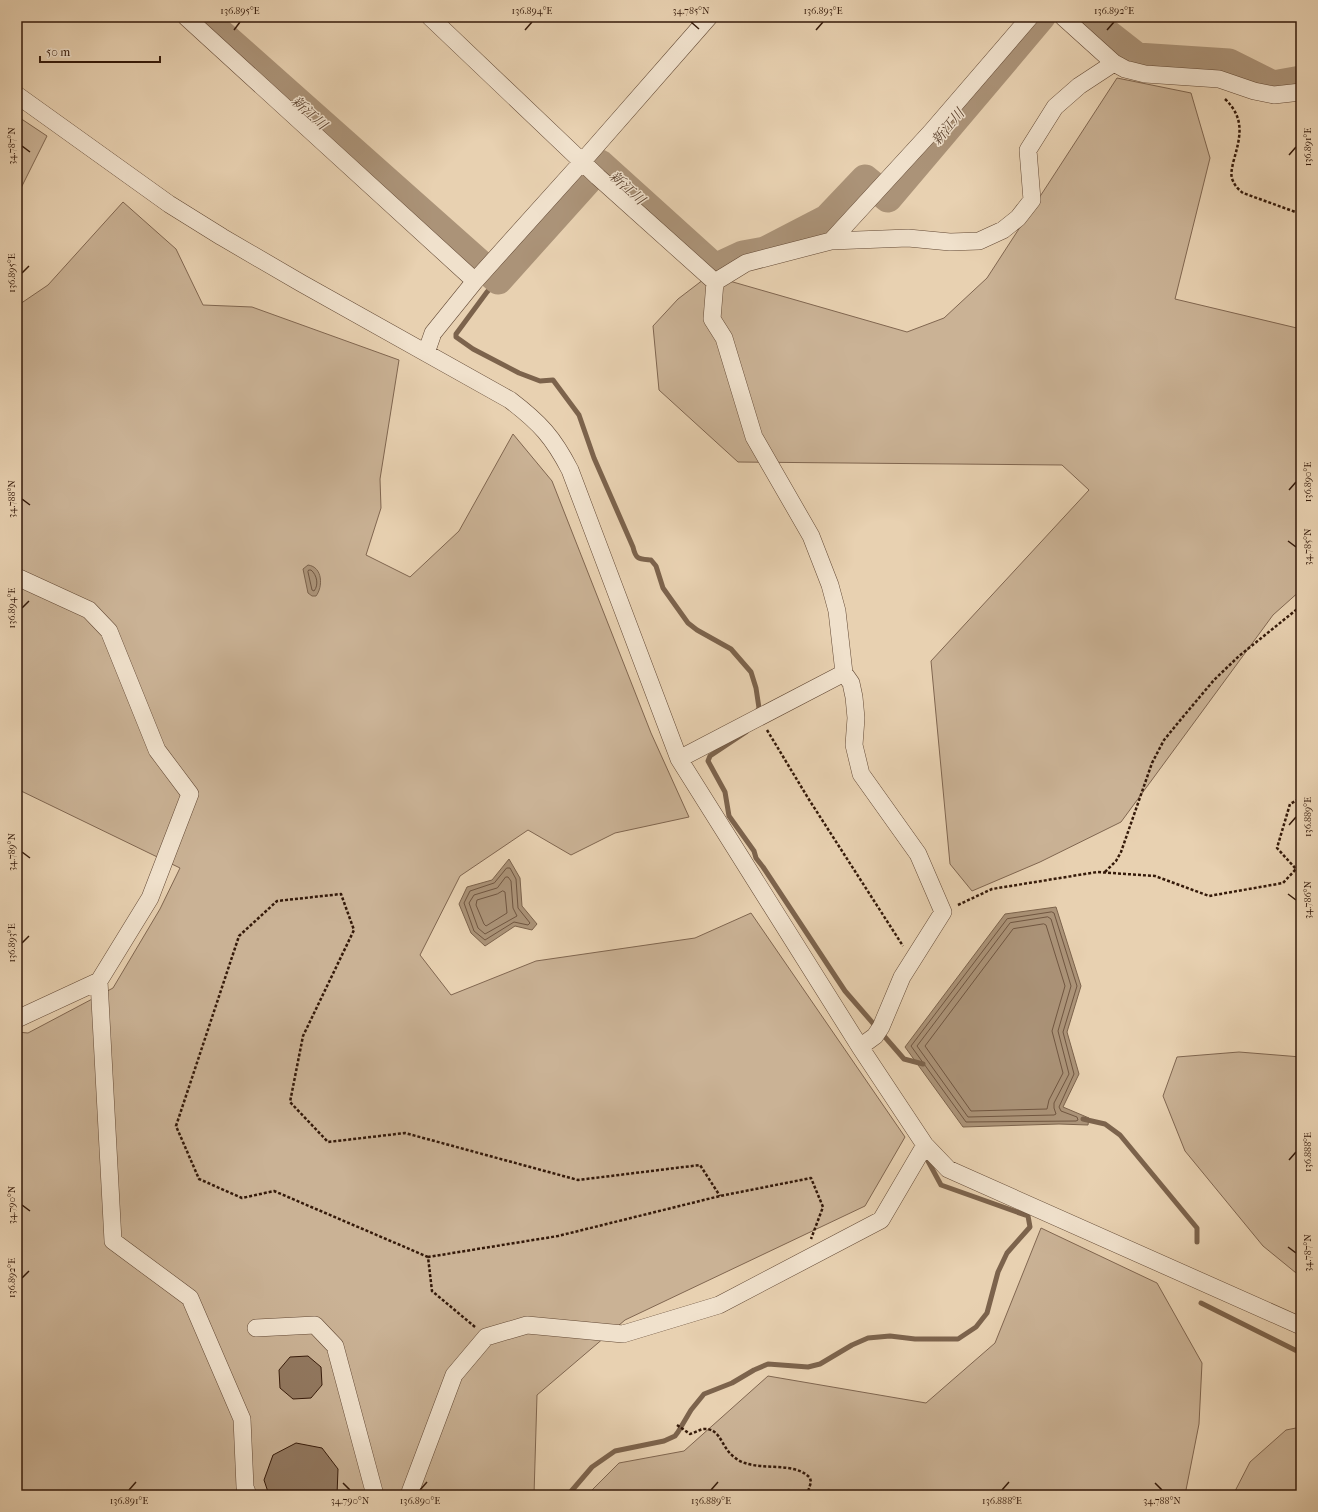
<svg xmlns="http://www.w3.org/2000/svg" width="1318" height="1512" viewBox="0 0 1318 1512" font-family="'IM FELL French Canon','Noto Serif JP',serif">
<rect width="100%" height="100%" fill="#e8d1b1"/>
<filter id="stains"><feTurbulence type="fractalNoise" baseFrequency=".005" numOctaves="4"/><feColorMatrix values="0 0 0 0 .2 0 0 0 0 .09 0 0 0 0 .02 0 0 0 .5 -.17"/></filter>
<radialGradient id="worn" r=".72"><stop offset=".6" stop-color="#630" stop-opacity="0"/><stop offset="1" stop-color="#630" stop-opacity=".3"/></radialGradient>
<path fill="#cab295" stroke="#806650" d="M1117 78 1191 93 1210 158 1175 299 1301 329V590L1273 615 1121 822 1040 862 972 891 950 864 931 661 1089 490 1062 465 738 462 659 390 653 326 678 299 712 273 726 280 907 332 944 318 987 278Z
M17 116 47 136 17 196Z
M123 202 176 249 203 305 252 307 399 360 380 479 381 508 366 555 410 577 459 531 513 434 552 481 651 733 689 817 615 833 571 855 528 830 460 876 420 955 451 995 536 961 695 938 751 913 905 1137 865 1206 625 1320 537 1395 534 1495H17V1032L28 1033 113 988 160 909 180 868 17 789V306L48 285Z
M1239 1052 1301 1057V1277L1263 1246 1185 1151 1163 1096 1177 1057Z
M1041 1228 1157 1283 1202 1363 1199 1424 1185 1495H587L619 1463 684 1451 768 1376 926 1403 995 1343Z
M1301 1427V1495H1233L1250 1462 1286 1430Z"/>
<path fill="#ab9378" stroke="#7c634c" d="M308 565C323 567 323 587 316 596H312L308 593 303 569Z
M509 859 520 878 522 906 537 924 532 930 515 926 485 946 471 933 459 904 467 887 492 880Z
M1056 907 1081 986 1067 1032 1079 1074 1063 1107 1089 1118 1088 1125 1059 1124 963 1127 905 1047 1005 914Z"/>
<g fill="none" stroke-linecap="round" stroke-linejoin="round">
<path stroke="#705641" stroke-width="1" d="M309 570H311C317 575 319 585 314 591L312 590 308 572Z
M507 868H510L516 879 518 908 530 923 528 925 514 922 485 940 474 931 464 903 470 891 494 883Z
M506 877H508L511 881 513 908 517 916 485 934 478 928 469 903 474 895 497 888Z
M503 891 505 892 507 913 486 926 484 924 476 905 477 900 497 894Z
M1052 912 1054 913 1077 986 1063 1032 1074 1074 1059 1107 1061 1111 1077 1117 1078 1120 1076 1121 966 1122 911 1046 1007 919Z
M1048 917 1051 919 1071 986 1058 1031 1069 1074 1054 1103V1108L1056 1114 1054 1115 968 1117 917 1046 1010 923Z
M1044 924 1046 925 1065 986 1052 1031 1063 1073 1049 1100 1047 1109 971 1111 925 1046 1013 929Z"/>
<path stroke="#7c634c" stroke-width="5" d="M498 280 487 292 456 334V337L473 349 519 373 540 381 553 380 579 415 594 458 633 547C636 560 639 559 651 560L656 566 663 588 688 623 697 630 731 649 751 672 756 688 759 708 756 713
M746 732 710 756 708 761 725 792 729 816 754 851 756 858 763 867 845 991 904 1059 923 1064
M1083 1119 1105 1124 1120 1135 1197 1228V1242
M1201 1303 1301 1353
M568 1495 592 1467 615 1451 664 1441 675 1436 678 1432 691 1410 704 1394 732 1383 754 1370 768 1364 808 1367 820 1364 852 1345 868 1338 890 1336 915 1339H958L976 1327 987 1313 998 1272 1007 1253 1030 1227 1028 1216 941 1185 928 1161"/>
<path stroke="#ab9378" stroke-width="29" d="M202 17 498 280 586 182 600 164 715 268 743 255 765 251 827 219 865 179 888 198 1041 17
M1086 17 1137 57 1229 63 1273 85 1301 80"/>
</g>
<path fill="#927961" stroke="#351a0a" d="M308 1356 321 1367 322 1385 311 1398 293 1399 280 1388 279 1370 290 1357Z
M296 1443 322 1448 338 1469 337 1495H269L264 1480 273 1455Z"/>
<g fill="none" stroke-linecap="round" stroke-linejoin="round">
<defs>
<path id="minor" d="M186 17 475 281
M430 17 598 177 715 282
M1063 17 1114 63 1125 69 1145 74 1219 79 1254 91 1274 95 1301 92
M17 95 169 204 222 237 301 283 510 400C540 423 553 437 570 470L679 759 860 1047 925 1145 948 1169 1301 1326
M831 241 931 132 1030 17
M715 282 712 319 724 338 754 437 811 536 830 585 837 611 844 673 851 683 854 697 856 718 854 745 861 774 918 854 943 912 902 977 881 1027 875 1036 860 1047
M715 282 746 263 831 241 908 238 950 242 979 241 1003 230 1018 218 1032 200 1028 150 1055 107 1079 86 1114 63
M426 353 433 333 475 281 582 162 709 17
M17 577 89 610 109 631 157 750 190 794 150 898 99 981 113 1241 190 1298 242 1419 245 1487 248 1495
M679 759 844 673
M17 1019 99 981
M256 1328 315 1325 335 1346 375 1495
M409 1495 454 1375 486 1337 527 1325 623 1334 719 1305 881 1220 925 1145"/>
</defs>
<use href="#minor" stroke="#624834" stroke-width="18"/>
<path stroke="#351a0a" stroke-width="2.5" stroke-dasharray="3 2" stroke-linecap="butt" d="M1225 99C1246 119 1240 138 1233 163 1232 169 1230 175 1233 181 1235 186 1239 190 1243 193L1301 214
M767 730 808 798 903 946
M1105 872 1116 861 1121 852 1152 763 1164 740 1182 718 1214 680 1239 656 1301 606
M958 905 992 889 1097 872 1155 876 1209 896 1283 883 1296 869 1277 848 1290 804 1301 798
M428 1257 274 1191 242 1198 199 1179 176 1126 239 936 277 901 341 894 354 930 303 1036 290 1102 328 1142 405 1133 578 1180 700 1165 720 1196
M475 1327 432 1291 428 1257 558 1236 720 1196 811 1178 823 1207 811 1239
M677 1425 690 1434C695 1433 700 1429 704 1429 718 1428 721 1442 728 1451 732 1456 738 1461 745 1463 764 1470 796 1462 810 1478L811 1482 807 1495"/>
<use href="#minor" stroke="#f0e1cc" stroke-width="17"/>
</g>
<path fill="none" stroke="#351a0a" stroke-width="1.5" d="M691 22 699 29M234 30 240 22M525 30 532 22M816 30 823 22M1107 30 1114 22M22 146 30 152M1289 155 1296 147M22 273 29 266M1289 490 1296 482M22 499 30 505M1288 541 1296 547M22 608 29 601M1289 825 1296 817M22 852 30 858M1288 894 1296 900M22 943 29 936M1289 1160 1296 1152M22 1205 30 1211M1288 1247 1296 1253M22 1278 29 1271M343 1483 350 1490M1155 1483 1162 1490M129 1490 136 1482M420 1490 427 1482M711 1490 718 1482M1002 1490 1009 1482"/>
<g text-anchor="middle" dominant-baseline="central" stroke-width="3" stroke-linejoin="round" paint-order="stroke">
<g font-size="14" font-style="italic" fill="#5e4430" stroke="#f0e1cc">
<text transform="translate(309 113) rotate(42)">新江川</text>
<text transform="translate(948 127) rotate(-50)">新江川</text>
<text transform="translate(627 188) rotate(42)">新江川</text>
</g>
</g>
<rect width="1318" height="1512" fill="none" stroke="#e8d1b1" stroke-width="44"/>
<path d="M40 56v6h120v-6" fill="none" stroke="#351a0a" stroke-width="2"/>
<text x="46" y="56" font-size="12" fill="#351a0a" stroke="#f0e1cc" stroke-width="3" paint-order="stroke">50 m</text>
<rect x="22" y="22" width="1274" height="1468" fill="none" stroke="#351a0a" stroke-width="1.5"/>
<g font-size="10" text-anchor="middle" fill="#351a0a">
<text x="240" y="14">136.895°E</text>
<text x="532" y="14">136.894°E</text>
<text x="691" y="14">34.785°N</text>
<text x="823" y="14">136.893°E</text>
<text x="1114" y="14">136.892°E</text>
<text transform="translate(11 146) rotate(-90)" y="4">34.787°N</text>
<text transform="translate(1307 147) rotate(-90)" y="4">136.891°E</text>
<text transform="translate(11 273) rotate(-90)" y="4">136.895°E</text>
<text transform="translate(1307 482) rotate(-90)" y="4">136.890°E</text>
<text transform="translate(11 499) rotate(-90)" y="4">34.788°N</text>
<text transform="translate(1307 547) rotate(-90)" y="4">34.785°N</text>
<text transform="translate(11 608) rotate(-90)" y="4">136.894°E</text>
<text transform="translate(1307 817) rotate(-90)" y="4">136.889°E</text>
<text transform="translate(11 852) rotate(-90)" y="4">34.789°N</text>
<text transform="translate(1307 900) rotate(-90)" y="4">34.786°N</text>
<text transform="translate(11 943) rotate(-90)" y="4">136.893°E</text>
<text transform="translate(1307 1152) rotate(-90)" y="4">136.888°E</text>
<text transform="translate(11 1205) rotate(-90)" y="4">34.790°N</text>
<text transform="translate(1307 1253) rotate(-90)" y="4">34.787°N</text>
<text transform="translate(11 1278) rotate(-90)" y="4">136.892°E</text>
<text x="129" y="1504">136.891°E</text>
<text x="350" y="1504">34.790°N</text>
<text x="420" y="1504">136.890°E</text>
<text x="711" y="1504">136.889°E</text>
<text x="1002" y="1504">136.888°E</text>
<text x="1162" y="1504">34.788°N</text>
</g>
<rect width="100%" height="100%" filter="url(#stains)"/>
<rect width="100%" height="100%" fill="url(#worn)"/>
</svg>
